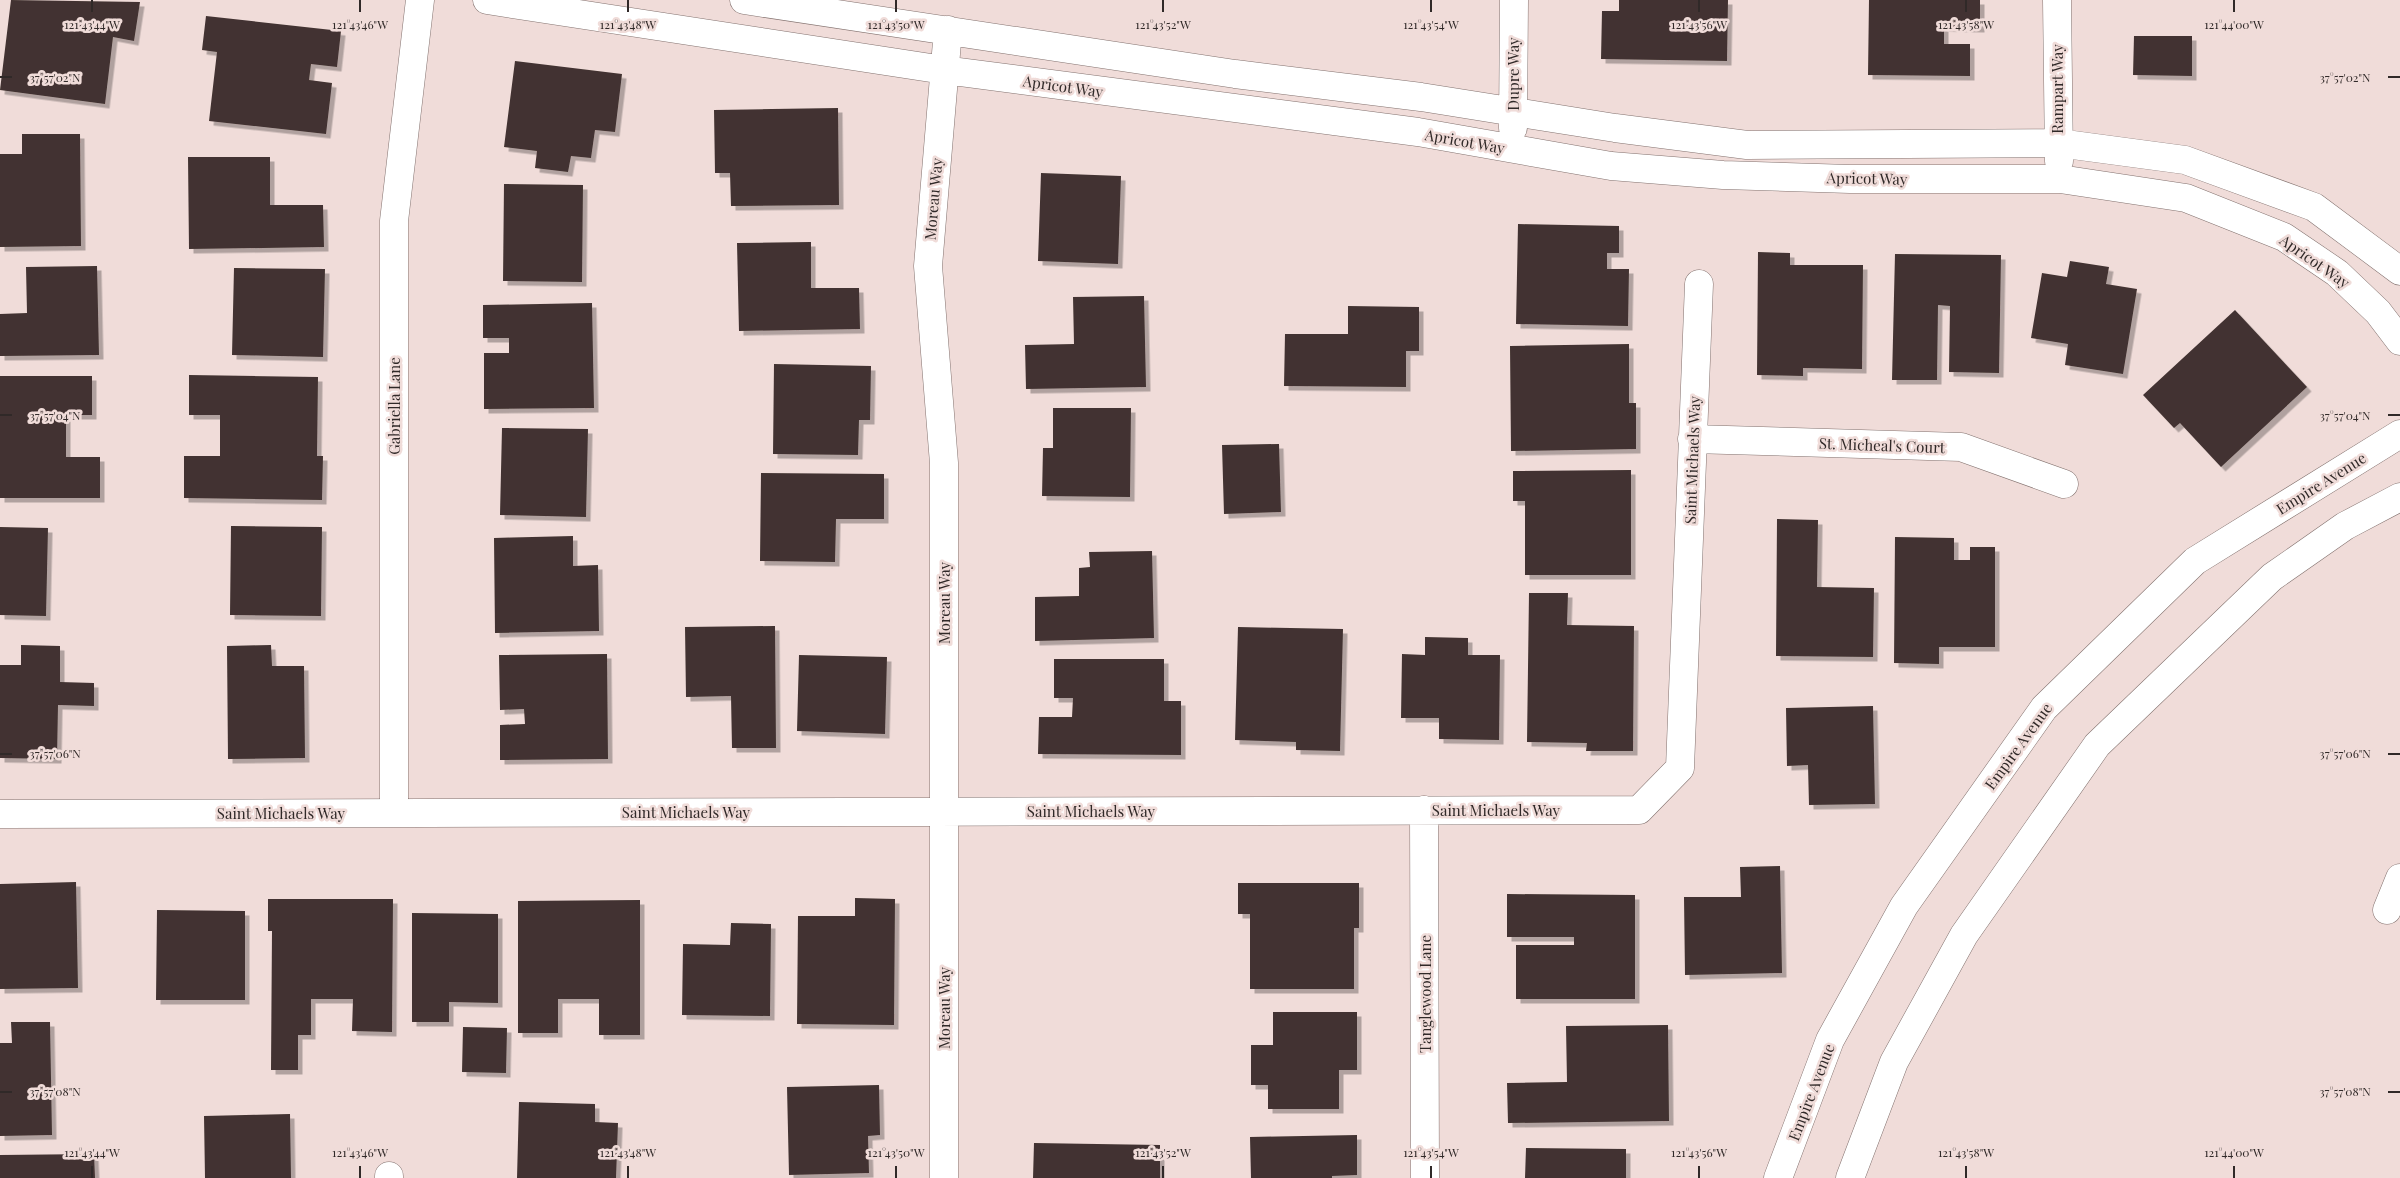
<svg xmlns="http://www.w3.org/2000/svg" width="2400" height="1178" viewBox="0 0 2400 1178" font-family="'Playfair Display',serif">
<defs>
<filter id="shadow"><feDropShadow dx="4.5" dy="4.5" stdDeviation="0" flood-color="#0004"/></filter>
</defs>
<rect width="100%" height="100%" fill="#f0dcd9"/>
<path fill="#423331" filter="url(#shadow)" d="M11 0 140 2 134 41 113 37 105 104 0 90Z
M1619 0H1728L1727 61 1601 59 1602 11H1619Z
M1869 0H1980V28L1944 27V44H1970V76L1868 75Z
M206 16 341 31 337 67 311 64 309 80 332 83 326 134 209 121 217 52 202 50Z
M2134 36H2192V76L2133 75Z
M515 61 622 74 615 132 595 130 591 158 571 156 568 172 535 168 537 151 504 147Z
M838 108 839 205 731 206 730 173H715L714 110Z
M22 134H80L81 246 0 247V154H22Z
M188 157H270V205H323L324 247 189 249Z
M1041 173 1121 176 1118 264 1038 261Z
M504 184 583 185 582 282 503 281Z
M1518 224 1619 226V253H1607V269H1629L1628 326 1516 324Z
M811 242V288H859L860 329 739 331 737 243Z
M1758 252 1790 253V265H1863L1862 369 1803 368V376L1757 375Z
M1895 254 2001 255 1999 373 1949 372 1950 306 1938 305 1937 380H1892Z
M2070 261 2109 267 2106 284 2137 289 2123 374 2065 365 2068 344 2031 338 2042 273 2067 277Z
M97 266 99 355 0 356V314L27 313 26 267Z
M234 268 325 269 323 357 232 355Z
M1144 296 1146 387 1026 389 1025 345 1074 344 1073 297Z
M592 303 594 408 484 409V353H509V338H483V305Z
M1348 306 1419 307V351H1406V387L1284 386 1285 334H1348Z
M2235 310 2307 387 2221 467 2180 423 2174 428 2143 395Z
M1629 344V403H1636V449L1511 451 1510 346Z
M774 364 871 366 870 420H859L858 455 773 454Z
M189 375 318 377 317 456H323L322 500 184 498V456H220V415H189Z
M0 376H92V415H66V457H100V498H0Z
M1053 408H1131L1130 497 1042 496 1043 448H1053Z
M502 428 588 429 586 517 500 515Z
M1279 444 1281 512 1224 514 1222 445Z
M1631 470V575H1525V501H1513V471Z
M761 473 884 474V519H836L835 562 760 561Z
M1777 519 1818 520 1817 587 1874 588 1873 657 1776 656Z
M231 526 322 527 321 616 230 615Z
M0 527 48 528 46 616 0 615Z
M573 536V566L598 565 599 631 495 633 494 538Z
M1895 537 1954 538V560H1970V547H1995V647H1939V664L1894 663Z
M1152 551 1154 638 1035 641V597L1079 596V568L1090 567 1089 552Z
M1529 593H1568L1567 625 1634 626 1633 751H1586L1587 743 1527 742Z
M775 626 776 748H732L731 696 686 697 685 627Z
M1238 627 1343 629 1340 751 1296 750V742L1235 740Z
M1425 637 1468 638V655H1500L1499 740 1439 739V718H1401L1402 654 1425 655Z
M21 645 60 646V682L94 683V706L58 705 57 759 0 758V665H21Z
M271 645 272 666H304L305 758 228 759 227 646Z
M607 654 608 759 500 760V725L525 724 524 709 500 710 499 655Z
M799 655 887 657 885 734 797 731Z
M1054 659H1164V701H1181V755L1038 754 1039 717H1072L1073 698H1054Z
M1873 706 1875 804 1809 805 1808 765 1787 766 1786 708Z
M1780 866 1782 973 1685 975 1684 897H1741L1740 867Z
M76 882 78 988 0 989V884Z
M1238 883H1359V928H1354V989H1250V914H1238Z
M1507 894 1635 895V999H1516V945H1574V937H1507Z
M855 898 895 899 894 1025 797 1024 798 916H855Z
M268 899H393L392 1032 352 1031 353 999H311V1035H298V1070H271L272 931H268Z
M640 900V1035H599V999H558V1033H518V901Z
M157 910 245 911V1000H156Z
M412 913 498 914V1003L449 1002V1022H412Z
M731 923 771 924 770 1016 682 1015 683 944 730 945Z
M1273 1012H1357V1070H1339V1109H1268V1085H1251V1045H1273Z
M11 1022H50L52 1135 0 1136V1043H12Z
M1668 1025 1669 1121 1508 1123 1507 1083 1567 1082 1566 1026Z
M463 1027 507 1028 506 1073 462 1072Z
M879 1085 880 1135 868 1136 869 1173 789 1175 787 1087Z
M519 1102 595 1104V1122L618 1123 616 1178H517Z
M290 1114 291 1178H205L204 1116Z
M1357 1135V1175L1332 1176V1178H1251L1250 1137Z
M1034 1143 1160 1145V1178H1033Z
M1526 1148 1626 1149V1178H1525Z
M94 1154 95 1178H0V1155Z"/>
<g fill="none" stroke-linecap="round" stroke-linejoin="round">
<defs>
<path id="minor" d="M487 0 944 70 1418 132 1611 166 1723 175 1850 179H2060L2186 198 2284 237 2337 273 2378 312 2400 341
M744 0 1235 74 1421 97 1615 128 1747 145 2058 143 2185 160 2314 207 2400 271
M2057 0 2059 161
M1513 128 1514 0
M1692 439 1961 447 2064 484
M1424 810 1425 1178
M394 813V221L420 0
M0 814 1639 810 1680 768 1699 284
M2387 910 2400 878
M389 1176V1178
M944 1178V463L928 266 948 30"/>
<path id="tertiary" d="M1778 1178 1830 1040 1904 906 2044 708 2195 561 2400 434
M1850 1178 1894 1062 1964 935 2097 745 2272 577 2345 526 2400 497"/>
</defs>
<use href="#minor" stroke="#83726f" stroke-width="29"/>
<use href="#tertiary" stroke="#83726f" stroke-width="29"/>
<use href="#minor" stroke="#fff" stroke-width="28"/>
<use href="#tertiary" stroke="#fff" stroke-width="28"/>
</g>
<path fill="none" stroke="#302928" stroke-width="2" d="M92 0V12M360 0V12M628 0V12M896 0V12M1163 0V12M1431 0V12M1699 0V12M1966 0V12M2234 0V12M0 77H12M2388 77H2400M0 415H12M2388 415H2400M0 754H12M2388 754H2400M0 1092H12M2388 1092H2400M92 1166V1178M360 1166V1178M628 1166V1178M896 1166V1178M1163 1166V1178M1431 1166V1178M1699 1166V1178M1966 1166V1178M2234 1166V1178"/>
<g text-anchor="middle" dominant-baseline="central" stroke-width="5" stroke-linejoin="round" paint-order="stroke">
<g font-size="15" fill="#302928" stroke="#f0dcd9">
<text transform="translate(1513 74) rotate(-90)">Dupre Way</text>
<text transform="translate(1063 86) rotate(8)">Apricot Way</text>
<text transform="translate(2057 89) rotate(-90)">Rampart Way</text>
<text transform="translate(1465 141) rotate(10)">Apricot Way</text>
<text transform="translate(1867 178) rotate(1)">Apricot Way</text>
<text transform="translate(933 199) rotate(-85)">Moreau Way</text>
<text transform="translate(2315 261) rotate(35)">Apricot Way</text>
<text transform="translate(394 406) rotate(-90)">Gabriella Lane</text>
<text transform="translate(1882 445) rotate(2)">St. Micheal's Court</text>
<text transform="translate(1692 460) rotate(-88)">Saint Michaels Way</text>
<text transform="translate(2321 483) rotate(-32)">Empire Avenue</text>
<text transform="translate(944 603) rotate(-90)">Moreau Way</text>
<text transform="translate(2018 746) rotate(-54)">Empire Avenue</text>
<text x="1496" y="810">Saint Michaels Way</text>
<text x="1091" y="811">Saint Michaels Way</text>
<text x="686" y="812">Saint Michaels Way</text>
<text x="281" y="813">Saint Michaels Way</text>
<text transform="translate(1425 994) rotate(-90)">Tanglewood Lane</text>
<text transform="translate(944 1008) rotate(-90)">Moreau Way</text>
<text transform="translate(1811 1092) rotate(-69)">Empire Avenue</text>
</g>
</g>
<g font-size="12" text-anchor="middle" fill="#302928" stroke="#f0dcd9" stroke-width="5" stroke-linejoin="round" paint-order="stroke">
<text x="92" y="29">121°43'44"W</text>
<text x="360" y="29">121°43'46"W</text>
<text x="628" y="29">121°43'48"W</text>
<text x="896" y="29">121°43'50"W</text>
<text x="1163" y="29">121°43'52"W</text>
<text x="1431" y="29">121°43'54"W</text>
<text x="1699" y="29">121°43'56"W</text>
<text x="1966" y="29">121°43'58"W</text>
<text x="2234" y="29">121°44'00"W</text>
<text x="2345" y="82">37°57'02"N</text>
<text x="55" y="82">37°57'02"N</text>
<text x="2345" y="420">37°57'04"N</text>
<text x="55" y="420">37°57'04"N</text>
<text x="2345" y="758">37°57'06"N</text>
<text x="55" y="758">37°57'06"N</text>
<text x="2345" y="1096">37°57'08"N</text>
<text x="55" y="1096">37°57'08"N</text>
<text x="92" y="1157">121°43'44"W</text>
<text x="360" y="1157">121°43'46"W</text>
<text x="628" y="1157">121°43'48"W</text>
<text x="896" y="1157">121°43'50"W</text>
<text x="1163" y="1157">121°43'52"W</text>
<text x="1431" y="1157">121°43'54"W</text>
<text x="1699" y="1157">121°43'56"W</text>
<text x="1966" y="1157">121°43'58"W</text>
<text x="2234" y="1157">121°44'00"W</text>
</g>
</svg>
